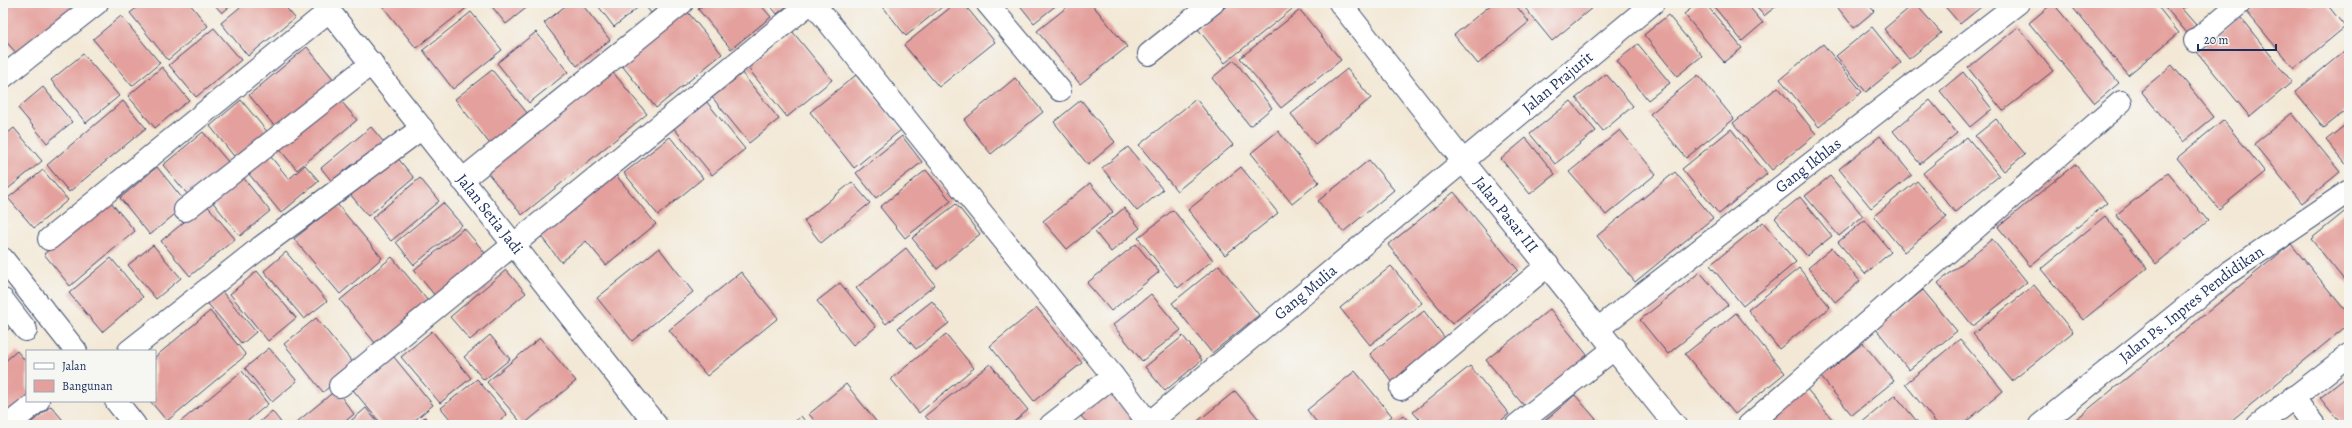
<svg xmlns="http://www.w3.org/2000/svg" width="2352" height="428" viewBox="0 0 2352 428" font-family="Alegreya,serif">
<rect width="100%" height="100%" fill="#f6f6f2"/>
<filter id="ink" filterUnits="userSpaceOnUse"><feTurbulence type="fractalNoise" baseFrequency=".025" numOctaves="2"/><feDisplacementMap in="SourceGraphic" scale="8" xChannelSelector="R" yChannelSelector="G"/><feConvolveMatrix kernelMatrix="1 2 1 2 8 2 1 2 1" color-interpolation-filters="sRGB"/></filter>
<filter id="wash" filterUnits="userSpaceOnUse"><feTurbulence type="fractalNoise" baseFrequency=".012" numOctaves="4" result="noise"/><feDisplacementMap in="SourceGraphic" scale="16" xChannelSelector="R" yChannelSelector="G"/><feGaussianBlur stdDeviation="0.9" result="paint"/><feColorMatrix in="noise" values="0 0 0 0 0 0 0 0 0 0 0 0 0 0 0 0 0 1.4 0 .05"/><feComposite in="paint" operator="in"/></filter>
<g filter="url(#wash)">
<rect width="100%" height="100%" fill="#f3e8d5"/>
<g id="blocks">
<path fill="#e4a09c" d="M3 3H76L77 5 17 54 3 38Z
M143 3H189L208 26 168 60 130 13Z
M213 3H234L222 13Z
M245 3H282L295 18 248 56 221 23Z
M380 3H467L469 6 416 48Z
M489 3H528L530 5 506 24Z
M569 3H581L610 40 577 66 544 23Z
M596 3H639L641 5 614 27Z
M643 3H664L651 13Z
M706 3H759L771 17 731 49 698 9Z
M768 3H791L777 14Z
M880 3H947L906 36Z
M956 3H963L995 42 939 87 904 45Z
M1018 3H1059L1034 23Z
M1072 3H1091L1127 47 1080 84 1037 31Z
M1230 3H1294L1296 6 1225 63 1198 29Z
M1493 3H1514L1529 22 1478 64 1454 35Z
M1521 3H1590L1593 7 1552 41Z
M1698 3H1705L1742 48 1724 62 1684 14Z
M1711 3H1746L1763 23 1742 41Z
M1753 3H1780L1764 16Z
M1834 3H1867L1874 11 1854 28Z
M1915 3 1941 33 1909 59 1884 29Z
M1942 3H1986L1960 24Z
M2053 3 2119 83 2095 103 2029 23Z
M2069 3H2155L2179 33 2128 75Z
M2162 3H2190L2182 9 2196 25 2187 33Z
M2255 3H2326L2345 27 2294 69 2246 11Z
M686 10 722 54 656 108 620 63Z
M1300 10 1341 60 1281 108 1240 58Z
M471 12 502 50 453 89 423 50Z
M1668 15 1702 56 1677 76 1644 35Z
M121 16 160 63 132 86 93 39Z
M2240 17 2292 82 2250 117 2197 52Z
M1872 27 1901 63 1866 92 1836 56Z
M2018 27 2053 71 2003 111 1968 68Z
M214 28 241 60 196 97 169 65Z
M792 31 832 80 787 117 747 67Z
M536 32 568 72 529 103 497 63Z
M1638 44 1670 83 1648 100 1617 61Z
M1823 44 1862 92 1819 127 1780 79Z
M307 47 334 80 276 128 249 95Z
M2349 47V108L2324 128 2295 92Z
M83 54 119 96 86 123 51 80Z
M1234 60 1272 108 1250 126 1212 78Z
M2172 65 2214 117 2183 142 2141 91Z
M162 67 189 100 155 128 128 96Z
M1347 69 1371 98 1315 144 1291 114Z
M492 70 528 114 490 144 455 99Z
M612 71 647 114 522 215 487 172Z
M741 72 779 119 749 143 711 96Z
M1963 72 1992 109 1970 127 1940 91Z
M1606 74 1633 106 1603 131 1576 98Z
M856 75 901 130 854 168 810 112Z
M1698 75 1734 119 1686 158 1650 114Z
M1015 78 1043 112 991 154 964 120Z
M43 87 72 122 47 143 18 108Z
M1778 87 1816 134 1772 170 1733 123Z
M336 95 357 120 297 170 276 145Z
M701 95 745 149 712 175 669 122Z
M1196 99 1233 145 1177 191 1139 145Z
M241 100 269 134 237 160 210 126Z
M1081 100 1115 142 1088 165 1054 122Z
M1930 100 1957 133 1920 164 1893 131Z
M123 101 146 128 69 192 47 165Z
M1571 101 1596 131 1555 164 1530 134Z
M2292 113 2340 172 2302 203 2254 144Z
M1996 119 2025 154 2004 171 1975 136Z
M2223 120 2265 172 2219 209 2177 158Z
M2349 122V168L2326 140Z
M371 127 387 146 337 188 321 168Z
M14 128 42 161 3 193V137Z
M1731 129 1767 174 1719 214 1682 169Z
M1620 130 1656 174 1606 215 1569 172Z
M1278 131 1319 182 1292 204 1251 153Z
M203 132 229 163 189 196 163 165Z
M902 136 922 162 876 198 856 173Z
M1880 136 1912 175 1871 208 1839 169Z
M670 137 703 178 658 215 624 173Z
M1967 137 1999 176 1955 212 1923 173Z
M1526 138 1555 174 1530 194 1501 159Z
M1128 147 1163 190 1137 211 1102 168Z
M266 151 289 179 305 165 319 181 281 213 244 168Z
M396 156 414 178 368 216 350 194Z
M1369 160 1394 190 1343 232 1318 201Z
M2075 164 2107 203 2030 266 1998 227Z
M157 167 187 204 150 235 120 198Z
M1241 167 1278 213 1225 255 1188 210Z
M43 170 68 200 34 228 8 198Z
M926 170 951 201 905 238 880 207Z
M1675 172 1713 218 1635 282 1597 236Z
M2168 173 2208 221 2156 264 2116 215Z
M615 174 656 224 606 265 586 241 561 262 540 235Z
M241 175 270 211 240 236 211 200Z
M1830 176 1863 216 1839 236 1805 196Z
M420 178 439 201 391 241 372 218Z
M1917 181 1947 217 1904 252 1874 216Z
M852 182 870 203 821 243 804 221Z
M1090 183 1113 212 1067 249 1043 221Z
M1454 192 1518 270 1452 324 1388 245Z
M1800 197 1832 236 1807 256 1775 218Z
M109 200 135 231 70 286 44 254Z
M443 203 462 225 414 265 396 242Z
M206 204 235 239 190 276 161 241Z
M337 204 382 258 340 294 294 239Z
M956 204 980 234 937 269 912 238Z
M1124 208 1140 228 1111 252 1095 232Z
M2349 208V286L2311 239Z
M1173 210 1213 260 1178 288 1138 238Z
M2105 216 2147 268 2083 320 2041 269Z
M1865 220 1891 252 1865 274 1838 242Z
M1763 222 1796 262 1743 306 1710 265Z
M464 228 491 260 440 302 414 270Z
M1992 239 2027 282 1973 326 1938 283Z
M1136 244 1159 272 1111 311 1087 283Z
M2291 244 2349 315V324L2226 425H2069Z
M153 245 181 278 156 299 128 265Z
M659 248 693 292 632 341 597 298Z
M906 248 935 285 886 324 856 288Z
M1832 248 1860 281 1835 302 1808 268Z
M286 252 327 301 304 319 264 271Z
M392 257 432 306 380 349 340 300Z
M111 258 143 297 102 332 69 293Z
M1219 265 1259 315 1212 353 1172 303Z
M1391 266 1422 303 1370 345 1340 308Z
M1799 268 1830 307 1779 349 1748 310Z
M506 270 526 293 470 340 450 317Z
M257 271 296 318 268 341 230 294Z
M741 272 778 318 707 376 669 330Z
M1700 272 1728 305 1668 354 1640 320Z
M840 283 876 327 853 345 817 301Z
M2034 285 2073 332 2012 381 1973 334Z
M218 287 256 332 242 344 204 299Z
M1923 290 1957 331 1909 370 1876 329Z
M1151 294 1181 330 1142 361 1113 325Z
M932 301 949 323 916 349 898 328Z
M1037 308 1082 363 1034 401 990 346Z
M1550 309 1588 356 1525 407 1486 360Z
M210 311 246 355 167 421 150 401H155V357Z
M1424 311 1448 342 1395 385 1370 354Z
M1736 313 1785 373 1735 414 1685 354Z
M3 318 11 327 3 334Z
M316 318 355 365 323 392 284 344Z
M432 331 471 378 440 403 401 357Z
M946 334 974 368 919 413 891 379Z
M490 335 510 359 484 380 464 357Z
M1183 336 1202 360 1165 391 1145 367Z
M540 338 576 381 523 425 487 382Z
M1960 339 2003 391 1962 425H1938L1905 384Z
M1863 343 1894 381 1852 415 1821 377Z
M269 348 297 381 272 402 245 368Z
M17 351 27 363V398L3 418V363Z
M389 351 433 405 409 425H382L349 385Z
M990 364 1028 410 1010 425H933L925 416Z
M1470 366 1509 414 1496 425H1424L1413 412Z
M242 371 268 404 243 425H182L180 422Z
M1355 371 1392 416 1381 425H1319L1307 410Z
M2349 375V425H2342L2320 398Z
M477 379 507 415 495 425H455L441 408Z
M846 384 879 425H818L809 414Z
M1806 388 1837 425H1762Z
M336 390 354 414 341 425H293Z
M1110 391 1132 419 1125 425H1089L1080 415Z
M1235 391 1263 424 1193 425Z
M1575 395 1601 425H1540Z
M1895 395 1920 425H1860V424Z
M51 406 67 425H28Z
M366 408 380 425H346Z
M272 411 283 425H256Z
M1403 415 1411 425H1391Z
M801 416 808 425H791Z
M425 417 432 425H415Z"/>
</g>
</g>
<g filter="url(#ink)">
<use href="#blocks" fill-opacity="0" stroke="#3b4b70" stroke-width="1"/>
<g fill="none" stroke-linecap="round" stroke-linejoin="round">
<defs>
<g id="minor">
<path id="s1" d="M323 3 656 425"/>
<path d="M813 3 1113 376 1150 425"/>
<path d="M987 3 1060 90"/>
<path id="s2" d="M1340 3 1463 161 1675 425"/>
<path d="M2195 41 2240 3"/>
<path d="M1149 54 1213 3"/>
<path d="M3 77 97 3"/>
<path d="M462 180 682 3"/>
<path d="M185 210 372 63"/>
<path d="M49 239 329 11"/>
<path d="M3 259 76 351"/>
<path d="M3 300 26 330"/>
<path id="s3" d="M1599 328 2018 3"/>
<path d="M129 351 261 247 422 128"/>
<path d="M340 386 810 3"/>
<path d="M1401 389 1548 265"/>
<path d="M2293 397 2314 425"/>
<path d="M116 401 135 425"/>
<path id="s4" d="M1149 423 1653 3"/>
<path d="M8 425 38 401"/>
<path d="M1051 425 1113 376"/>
<path d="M1517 425 1615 348"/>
<path d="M1749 425 2121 102"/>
<path id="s5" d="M2040 425 2228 273 2349 191"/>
<path d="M2258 425 2349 355"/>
</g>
</defs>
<use href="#minor" stroke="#3b4b70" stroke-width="24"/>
<use href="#minor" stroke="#fff" stroke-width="22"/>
</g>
</g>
<g text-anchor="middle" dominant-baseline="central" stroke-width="3" stroke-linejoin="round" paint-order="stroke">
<g font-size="16" fill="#1b2f5e" stroke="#f6f6f2">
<text stroke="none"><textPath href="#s4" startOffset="532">Jalan Prajurit</textPath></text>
<text stroke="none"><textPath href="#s3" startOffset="265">Gang Ikhlas</textPath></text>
<text stroke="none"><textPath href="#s1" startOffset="269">Jalan Setia Jadi</textPath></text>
<text stroke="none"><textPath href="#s2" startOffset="269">Jalan Pasar III</textPath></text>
<text stroke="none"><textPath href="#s4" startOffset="204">Gang Mulia</textPath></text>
<text stroke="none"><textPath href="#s5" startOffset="194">Jalan Ps. Inpres Pendidikan</textPath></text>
</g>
</g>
<rect width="2352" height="428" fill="none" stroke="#f6f6f2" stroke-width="16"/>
<rect x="26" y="350" width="130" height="52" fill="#f6f6f2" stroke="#9ea6b7"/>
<rect x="34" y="363" width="20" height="6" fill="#ffffff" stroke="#9ea6b7"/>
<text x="62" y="370" font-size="12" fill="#1b2f5e">Jalan</text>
<rect x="34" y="380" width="20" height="12" fill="#e4a09c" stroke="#9ea6b7"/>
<text x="62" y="390" font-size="12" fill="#1b2f5e">Bangunan</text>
<path d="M2198 44v6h78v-6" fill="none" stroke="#1b2f5e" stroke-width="2"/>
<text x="2204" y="44" font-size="12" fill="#1b2f5e" stroke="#f6f6f2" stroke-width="3" paint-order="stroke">20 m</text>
</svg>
